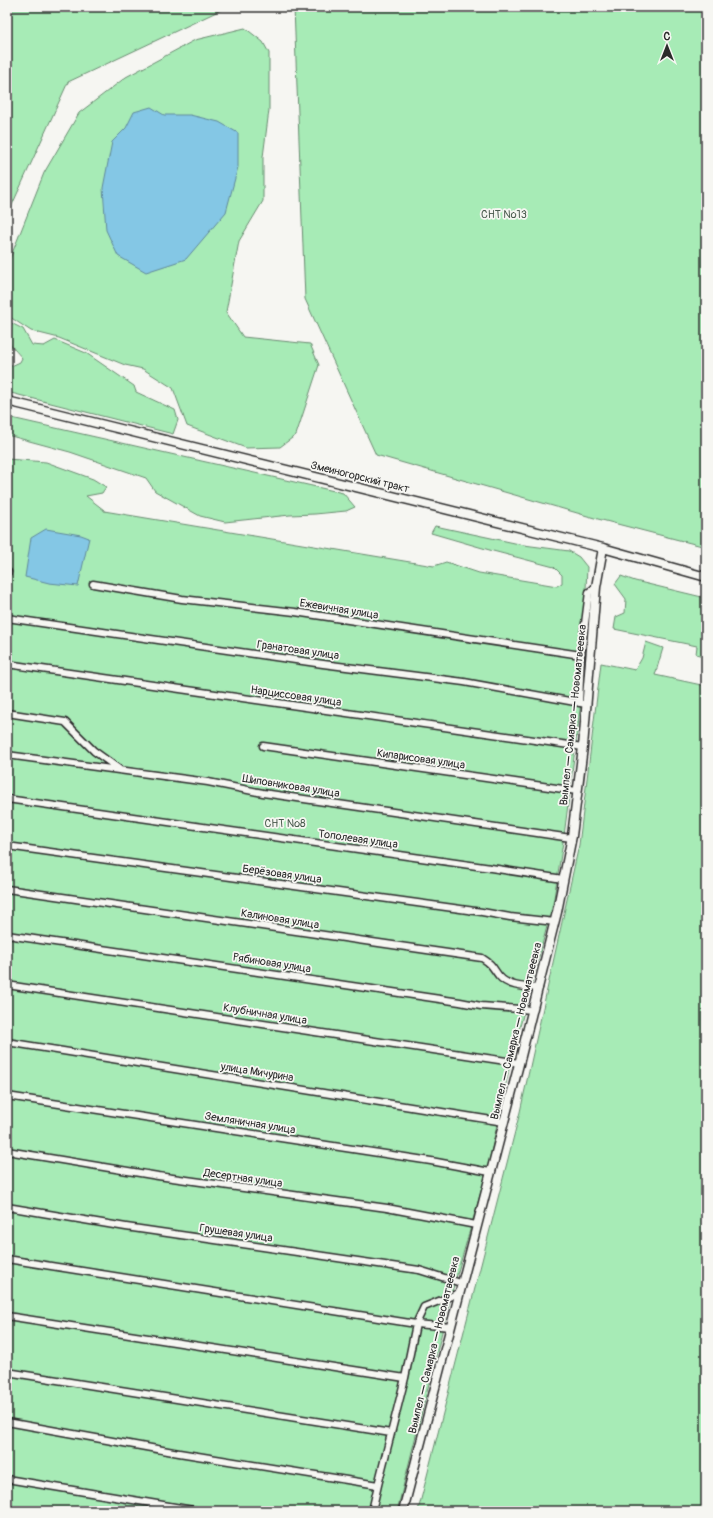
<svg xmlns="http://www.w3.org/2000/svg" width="713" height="1518" viewBox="0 0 713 1518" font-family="Pangolin,sans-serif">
<rect width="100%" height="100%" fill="#f6f6f2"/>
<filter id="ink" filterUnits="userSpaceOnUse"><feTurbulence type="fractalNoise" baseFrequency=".025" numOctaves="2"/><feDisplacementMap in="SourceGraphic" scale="8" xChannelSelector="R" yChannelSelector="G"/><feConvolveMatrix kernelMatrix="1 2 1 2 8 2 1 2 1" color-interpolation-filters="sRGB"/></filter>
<g filter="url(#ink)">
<path fill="#a7ebb6" stroke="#698b70" d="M7 7H227L68 82 7 216Z
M294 7H706V547L598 519 376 455 305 299Z
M245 28 263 42 269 53V110L263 157V201L239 241 226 312 243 337 310 344 319 365 296 435 280 447 246 448 187 426 173 388 143 369 125 365 59 338 31 331 7 315 9 261 44 173 79 113 126 77 195 40Z
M11 323 23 329 32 345 44 346 55 340 86 353 134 386 136 392 175 410 178 420 173 434 7 392V368L20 362 22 358C12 346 1 339 11 323Z
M7 417 343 493 355 507 346 511 315 514 290 515 225 522 200 516 155 491 146 478 70 452 7 435Z
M7 459 46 462 93 479 106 487 102 493 86 496 104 510V511L434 566 446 562 479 573 557 586 562 583V575L554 567 493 551 431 533 435 526 524 545 569 551 579 557 587 567 581 702 564 836 553 904 511 1060 487 1171 452 1292 397 1511H7Z
M621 576 635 581 706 598V657L696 654 697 646 614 629 616 617 625 613 626 599 615 584Z
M646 642 663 648 655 675 706 686V1511H418L520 1112 579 845 601 663 635 670 642 658Z"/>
<path fill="#84c7e5" stroke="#60899b" d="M151 107 164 115H190L219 122 238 133V167L226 212 186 259 146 272 118 256 106 230 103 188 112 142 126 128 134 112Z
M46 529 81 535 89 538 78 586 49 583 25 577 31 538Z"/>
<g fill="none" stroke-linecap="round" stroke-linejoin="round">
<defs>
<path id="street" d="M7 572H8
M93 584 182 599 295 612 581 655
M7 618 323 664 464 682 586 704
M7 664 583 747
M579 703 581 655 589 592 596 587
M7 713 65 722 94 751 119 769
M263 746 577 791
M7 755 208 782 263 793 571 838
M7 799 491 868 563 879
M7 846 482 912 510 917 555 922
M7 889 482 958C493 965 492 967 499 976 508 987 526 987 539 988
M7 935 460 1002 481 1006 533 1010
M7 985 519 1063
M7 1042 504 1122
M7 1096 431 1161 490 1172
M7 1151 158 1176 387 1208 476 1225
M7 1207 126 1227 419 1270 461 1283
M7 1259 416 1324 451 1327
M7 1316 405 1378
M7 1372 391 1433
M7 1422 179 1453 378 1485 372 1511
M7 1479 199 1511
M378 1485 405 1378 416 1324 424 1307 459 1293"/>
<path id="secondary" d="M7 401 603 548 706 577
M403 1511 519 1064 557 912 572 836 583 747 596 587 603 548"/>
</defs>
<use href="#street" stroke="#2b2b2b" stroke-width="9"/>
<use href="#secondary" stroke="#2b2b2b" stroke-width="11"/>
<use href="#street" stroke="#f6f6f2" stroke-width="6"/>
<use href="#secondary" stroke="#f6f6f2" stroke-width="8"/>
</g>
</g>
<g text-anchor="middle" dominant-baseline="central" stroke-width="3.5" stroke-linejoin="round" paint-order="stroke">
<g font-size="11" fill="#4a5b4e" stroke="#f6f6f2">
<text x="504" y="214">СНТ №13</text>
<text x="285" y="823">СНТ №8</text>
</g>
<g font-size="11" fill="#2b2b2b" stroke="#f6f6f2">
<text transform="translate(360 477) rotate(14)">Змеиногорский тракт</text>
<text transform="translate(339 609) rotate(9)">Ежевичная улица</text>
<text transform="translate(298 650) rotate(8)">Гранатовая улица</text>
<text transform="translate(296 696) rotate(8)">Нарциссовая улица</text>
<text transform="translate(573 715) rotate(-84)">Вымпел — Самарка — Новоматвеевка</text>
<text transform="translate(421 759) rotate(8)">Кипарисовая улица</text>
<text transform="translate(291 786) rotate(9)">Шиповниковая улица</text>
<text transform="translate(358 839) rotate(8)">Тополевая улица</text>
<text transform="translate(282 874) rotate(8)">Берёзовая улица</text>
<text transform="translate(280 919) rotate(9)">Калиновая улица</text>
<text transform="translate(272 963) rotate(9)">Рябиновая улица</text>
<text transform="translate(265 1014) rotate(9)">Клубничная улица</text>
<text transform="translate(516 1031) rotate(-76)">Вымпел — Самарка — Новоматвеевка</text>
<text transform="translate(257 1072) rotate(9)">улица Мичурина</text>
<text transform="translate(250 1123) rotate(9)">Земляничная улица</text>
<text transform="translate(243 1178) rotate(8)">Десертная улица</text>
<text transform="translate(236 1233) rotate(8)">Грушевая улица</text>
<text transform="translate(434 1345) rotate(-76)">Вымпел — Самарка — Новоматвеевка</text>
</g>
</g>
<rect width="713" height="1518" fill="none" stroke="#f6f6f2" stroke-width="24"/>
<rect x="12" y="12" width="689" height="1494" fill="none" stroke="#2b2b2b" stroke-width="1.5" filter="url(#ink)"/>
<g transform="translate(667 46)" stroke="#f6f6f2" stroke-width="3" paint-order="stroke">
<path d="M0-3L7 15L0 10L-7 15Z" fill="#2b2b2b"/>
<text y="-6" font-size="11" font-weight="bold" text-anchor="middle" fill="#2b2b2b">С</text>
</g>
</svg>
